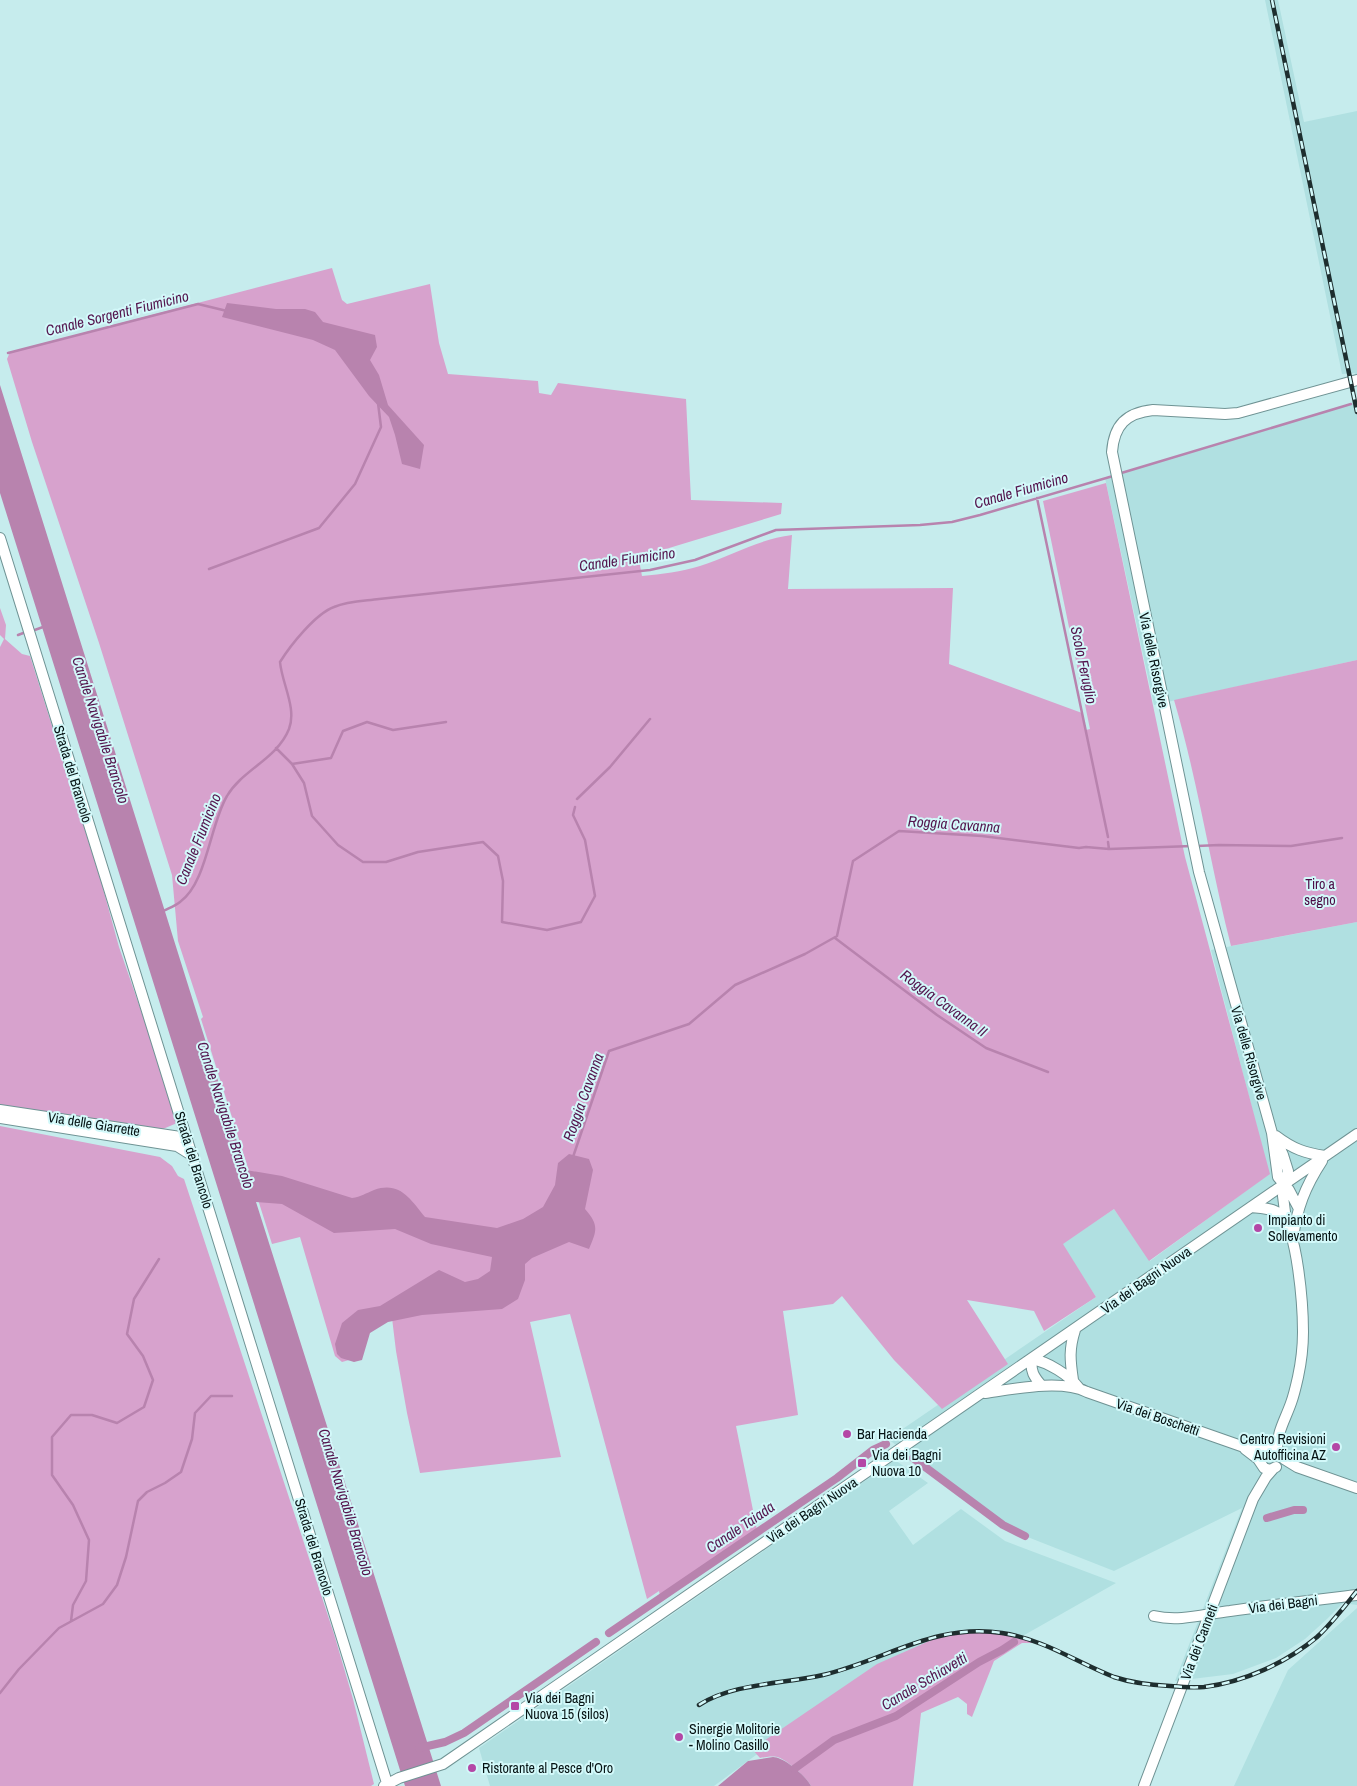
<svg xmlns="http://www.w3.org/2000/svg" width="1357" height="1786" viewBox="0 0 1357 1786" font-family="'Archivo Narrow',sans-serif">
<rect width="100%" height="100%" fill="#c6eced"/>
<path fill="#b0e0e1" d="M1265 0H1278L1304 122 1357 111V385L1355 373 1342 374Z
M1357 402V660L1154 705 1105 478Z
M1357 922V1605L1343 1603 1327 1619 1305 1639 1276 1658 1233 1674 1175 1681 1242 1508 1114 1571 1025 1536 1003 1525 888 1439 1096 1297 1062 1244 1114 1209 1150 1261 1269 1174 1211 950Z
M895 1460 928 1483 889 1511 913 1545 961 1509 1005 1541 1116 1583 889 1712 756 1755 714 1786H490L479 1748Z
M1357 1608V1786H1234L1288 1670Z"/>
<path fill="#d7a2cd" d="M332 268 342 300 347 304 430 284 439 343 448 374 538 381 539 393 551 395 558 383 686 399 691 500 782 503 781 514 646 555 635 556 639 560 642 576C662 574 681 572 700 566 731 556 759 539 792 535L788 589 953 588 949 664 1082 713 1086 730 1090 729 1043 501 1106 483 1185 857 1270 1174 1149 1261 1114 1209 1063 1244 1096 1297 1044 1331 1034 1311 967 1300 1008 1364 942 1409 894 1360 842 1296 833 1304 783 1311 798 1415 736 1426 757 1530 660 1596 659 1591 647 1599 570 1314 530 1322 561 1457 420 1473 407 1413 396 1351 392 1318 373 1322 349 1360 342 1362 335 1356 300 1237 272 1244 201 1019 203 1017 178 941 172 875 99 643 32 442 7 359 10 352Z
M0 608 6 625 5 639 22 654 30 656 101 881 119 947 146 1025 177 1123 163 1129 0 1105V647L4 639 0 635Z
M1357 660V922L1231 946C1210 864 1198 781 1174 700Z
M0 1126 160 1157 172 1166 178 1176 184 1179 334 1634 353 1699 374 1784 371 1786H0Z
M973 1631 1001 1633 1040 1643H1022L994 1661 972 1717 967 1714V1704L958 1697 921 1713 913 1786H811C807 1778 789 1762 780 1758 774 1755 766 1757 760 1758L752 1749 877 1664 945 1634Z"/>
<path fill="#b883ae" d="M227 303 276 309H305L315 312 323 322 375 335 377 347 370 360 379 375 388 405 424 445 420 469 402 464 395 435 389 417 369 396 335 350 313 340 222 317Z
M0 385 246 1170 282 1176 352 1198C361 1197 366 1193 374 1190 400 1181 410 1199 425 1217L497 1228 523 1219 543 1207 555 1185 558 1163 569 1154 589 1159 593 1170 585 1209C599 1225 597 1230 589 1249L569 1242 532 1258 525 1264V1280L518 1299 502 1309 422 1315 388 1322 370 1333 362 1360 354 1362 341 1358 337 1354 335 1344 342 1323 358 1310 380 1306 439 1270 465 1282 478 1279 490 1271 492 1257 431 1244 395 1229 334 1233 282 1204 256 1202 441 1786H405L0 493Z
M773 1757C784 1757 806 1776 811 1786H718L748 1761Z"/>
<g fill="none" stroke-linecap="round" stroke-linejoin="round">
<path stroke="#b883ae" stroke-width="2.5" d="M8 353 198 304 227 311
M1118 474 1351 404
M1037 498 1108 837
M209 569 319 528 355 484 381 427 378 403
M32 631 43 627
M18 635 26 632
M276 748 292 764 304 783 312 816 338 845 363 862H386L418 852 483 842 498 856 503 881 502 922 547 930 581 922 595 896 585 840 573 815 575 807
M292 764 331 758 343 731 367 722 393 730 446 722
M577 799 610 767 650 719
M1197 846 1219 845 1291 846 1342 838
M1109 849 1192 846
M163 911C169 908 175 906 180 902 207 883 210 824 227 796 242 770 277 759 289 729 297 708 282 684 280 662 290 646 315 614 334 607 348 601 364 601 379 599L650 570 695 560 776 530 920 525 952 522 980 515 1113 476
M835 938 937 1015 986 1048 1048 1072
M573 1157 609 1051 689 1024 735 985 805 954 837 936 853 861 899 831 982 836 1079 848 1086 847 1109 849 1108 842
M71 1621 73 1605 86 1581 89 1540 73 1505 52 1475V1437L71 1415H92L117 1423 144 1407 153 1380 143 1356 127 1334 134 1299 159 1259
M0 1693 19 1669 59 1628 103 1604 117 1585 126 1557 138 1501 147 1492 165 1483 181 1472 192 1439 195 1413 211 1396H232"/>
<path stroke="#b883ae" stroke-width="8" d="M913 1458 1003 1525 1025 1536
M1267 1518 1294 1510H1303
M609 1633 837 1478 873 1450 886 1444
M419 1748 445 1742 464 1733 596 1642
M794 1769 834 1740 896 1716 979 1662 1002 1650 1014 1642"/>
<defs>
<path id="minor" d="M0 538 387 1783
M0 1110 187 1138
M0 1118 177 1146 193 1156
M1276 1136C1293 1149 1305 1153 1325 1156
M1275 1138 1283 1155 1288 1171 1283 1196 1286 1220
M1251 1207C1260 1208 1273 1208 1280 1214 1298 1229 1303 1308 1303 1332 1303 1347 1301 1363 1298 1377 1296 1386 1294 1395 1291 1403 1285 1420 1277 1432 1277 1450
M1298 1207 1289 1190 1278 1177 1272 1133 1199 872 1112 452C1114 425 1126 413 1153 410L1225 414 1238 413 1357 380
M1293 1238C1297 1208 1305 1187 1322 1161
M1032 1359C1048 1362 1069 1375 1079 1388
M1032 1359C1030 1371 1034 1377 1042 1386
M1073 1380C1070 1360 1069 1349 1075 1330
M985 1393C1013 1389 1062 1379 1087 1392L1244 1447 1257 1449 1274 1448 1284 1459 1297 1467 1357 1488
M1245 1449 1258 1459 1264 1468 1270 1470 1276 1467
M1154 1616C1180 1622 1204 1614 1230 1611 1272 1605 1315 1600 1357 1595
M384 1786 399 1778 443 1764 1357 1134
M1144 1786 1253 1499 1266 1477 1273 1469"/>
</defs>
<use href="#minor" stroke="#6f9394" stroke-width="12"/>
<use href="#minor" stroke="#fff" stroke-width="10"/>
<defs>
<path id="rail" d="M1272 0 1357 412
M699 1705C733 1683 784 1684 823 1675 886 1660 934 1623 1002 1633 1043 1639 1076 1662 1114 1677 1132 1683 1151 1685 1170 1686 1181 1687 1193 1688 1204 1687 1244 1682 1286 1663 1317 1637 1332 1623 1344 1607 1357 1591"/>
</defs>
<use href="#rail" stroke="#1e2e2f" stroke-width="4.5"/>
<use href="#rail" stroke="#d3f9fa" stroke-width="2.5" stroke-dasharray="8" stroke-linecap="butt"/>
</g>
<g fill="#b447a6" stroke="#d3f9fa" stroke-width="2">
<circle cx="1258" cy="1228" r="5"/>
<circle cx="847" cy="1434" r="5"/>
<circle cx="1336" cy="1447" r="5"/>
<rect x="857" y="1458" width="10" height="10" rx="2.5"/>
<rect x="510" y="1701" width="10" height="10" rx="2.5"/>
<circle cx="679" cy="1737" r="5"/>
<circle cx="472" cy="1768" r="5"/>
</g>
<g text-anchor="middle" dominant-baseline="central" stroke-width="4" stroke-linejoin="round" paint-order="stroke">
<g font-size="14" fill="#051213" stroke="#d3f9fa">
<text transform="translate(1154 660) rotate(78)">Via delle Risorgive</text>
<text transform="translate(73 774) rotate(73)">Strada del Brancolo</text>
<text transform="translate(1249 1053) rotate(74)">Via delle Risorgive</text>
<text transform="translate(94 1124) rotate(9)">Via delle Giarrette</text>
<text transform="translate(194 1160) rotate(73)">Strada del Brancolo</text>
<text transform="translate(1146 1280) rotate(-35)">Via dei Bagni Nuova</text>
<text transform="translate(1158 1417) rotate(19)">Via dei Boschetti</text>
<text transform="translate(812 1510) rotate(-34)">Via dei Bagni Nuova</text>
<text transform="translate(314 1547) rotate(73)">Strada del Brancolo</text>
<text transform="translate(1283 1604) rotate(-7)">Via dei Bagni</text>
<text transform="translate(1199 1642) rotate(-69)">Via dei Canneti</text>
</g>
<g font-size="14" fill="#4a0843" stroke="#d3f9fa">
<text x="1320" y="884">Tiro a<tspan x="1320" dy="16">segno</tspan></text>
</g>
<g font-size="14" fill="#051213" stroke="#d3f9fa" text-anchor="start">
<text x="1268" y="1220">Impianto di<tspan x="1268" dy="16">Sollevamento</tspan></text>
<text x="857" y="1434">Bar Hacienda</text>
<text x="1326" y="1439" text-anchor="end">Centro Revisioni<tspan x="1326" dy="16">Autofficina AZ</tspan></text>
<text x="872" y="1455">Via dei Bagni<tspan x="872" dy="16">Nuova 10</tspan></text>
<text x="525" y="1698">Via dei Bagni<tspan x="525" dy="16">Nuova 15 (silos)</tspan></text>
<text x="689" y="1729">Sinergie Molitorie<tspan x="689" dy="16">- Molino Casillo</tspan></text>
<text x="482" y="1768">Ristorante al Pesce d'Oro</text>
</g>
<g font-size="15" font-style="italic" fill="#54144d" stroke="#d3f9fa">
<text transform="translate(117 313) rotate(-14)">Canale Sorgenti Fiumicino</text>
<text transform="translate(1021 490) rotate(-16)">Canale Fiumicino</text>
<text transform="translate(627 559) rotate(-8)">Canale Fiumicino</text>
<text transform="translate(1084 665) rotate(78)">Scolo Feruglio</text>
<text transform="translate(101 730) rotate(72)">Canale Navigabile Brancolo</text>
<text transform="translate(954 824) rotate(4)">Roggia Cavanna</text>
<text transform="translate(198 839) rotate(-68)">Canale Fiumicino</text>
<text transform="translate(944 1003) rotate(36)">Roggia Cavanna II</text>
<text transform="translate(583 1097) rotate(-70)">Roggia Cavanna</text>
<text transform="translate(226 1115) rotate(72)">Canale Navigabile Brancolo</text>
<text transform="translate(346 1502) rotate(73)">Canale Navigabile Brancolo</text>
<text transform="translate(740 1527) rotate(-34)">Canale Taiada</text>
<text transform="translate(924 1681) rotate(-31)">Canale Schiavetti</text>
</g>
</g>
</svg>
